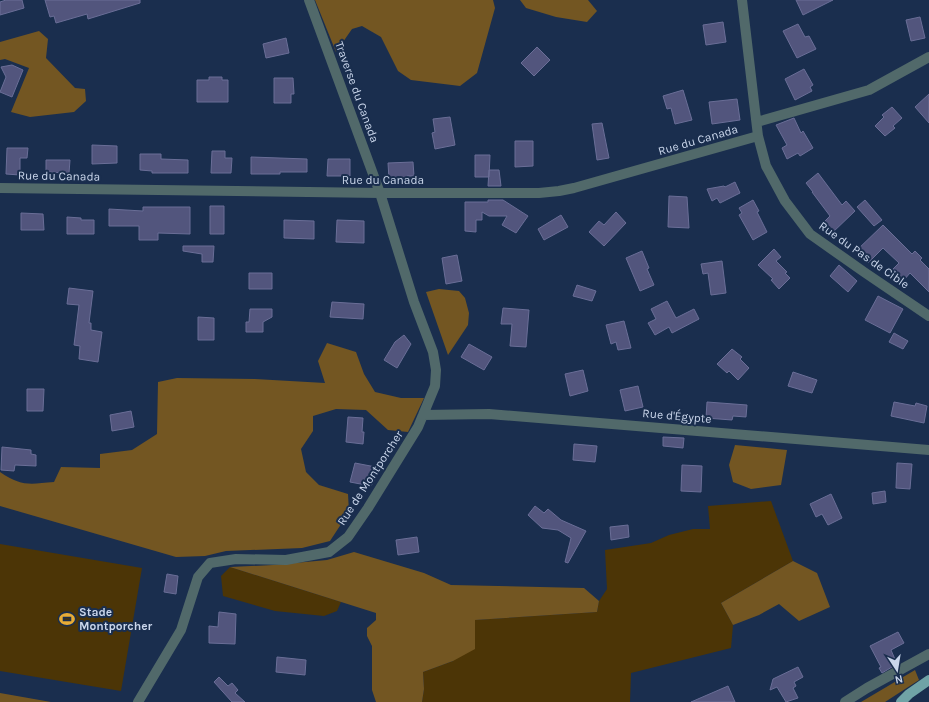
<svg xmlns="http://www.w3.org/2000/svg" width="929" height="702" viewBox="0 0 929 702" font-family="Karla,sans-serif">
<rect width="100%" height="100%" fill="#1a2e4e"/>
<path fill="#4c3506" d="M771 501 793 561 721 603 733 625 731 648 631 673 630 702H422L424 689 423 672 453 661 475 620 597 612 599 601 607 589 605 550 651 543 669 535 693 529H710L708 506Z
M0 544 142 568 121 691 0 671Z
M230 567 341 602 337 611 324 616 275 611 223 596 221 576Z"/>
<path fill="#735622" d="M315 0H493L495 8 477 73 460 86 411 80 398 71 381 37 362 26 352 29 336 52Z
M520 0H588L597 11 587 22 556 17 526 8Z
M39 31 48 39 46 58 75 88 85 89 86 101 74 112 30 117 11 112 29 68 5 59 0 60V42Z
M439 289 459 291 465 298 469 313 468 325 448 355 426 292Z
M327 343 356 352 364 374 375 392 401 398H424L408 432 388 430 366 410 336 409 313 416V431L301 449 306 472 319 485 348 494 349 512 330 541 302 548 226 551 205 556 176 557 0 506V472C22 487 30 484 54 482L61 467 100 468V454L132 450 157 434 158 382 177 378 255 379 325 383 318 361Z
M735 445 787 450 781 485 751 489 733 482 729 465Z
M354 552 424 573 451 585 584 588 599 601 597 612 475 620V649L453 661 423 672 424 689 422 702H376L372 690V646L367 636V628L376 620V613L230 567 273 565 327 560Z
M793 561 817 573 830 607 799 621 779 604 759 615 733 625 721 603Z
M915 670 919 680 885 702H861Z
M0 693 51 702H0Z"/>
<path fill="#52557d" stroke="#6a6e97" d="M6 0H22L24 8 0 15V2Z
M45 0H140V3L88 19 87 14 56 23 54 16 50 17Z
M796 0H833L803 15Z
M920 17 925 38 911 41 906 20Z
M723 22 726 42 706 45 703 25Z
M798 24 805 37 809 36 816 49 797 58 783 31Z
M286 38 289 53 266 58 263 44Z
M537 47 550 60 534 76 521 63Z
M12 65 23 70 12 97 0 92 6 77 1 67Z
M804 69 813 85 810 87 812 91 795 100 785 79Z
M209 77H222V80H228V102H197V80H209Z
M274 78H293L294 94H291V103H274Z
M683 90 692 120 675 124 671 108 667 109 663 96Z
M929 94V123L915 107Z
M737 99 740 120 712 124 709 102Z
M892 107 902 118 893 126 895 128 885 136 875 126 884 117 882 115Z
M450 117 455 145 435 149 432 133 435 132 433 119Z
M794 118 801 133 803 131 813 148 800 156 798 153 787 159 782 148 787 145 776 125Z
M602 123 609 158 597 160 592 124Z
M515 141H533V166L515 167Z
M92 145 117 146V163L92 164Z
M7 148H28L27 158H20V175L6 174Z
M212 151H225V158H232L231 173H211Z
M140 154H161V159L188 160V173H152V171L140 170Z
M475 155H490L489 177H475Z
M251 157 307 159V172H280V174H251Z
M328 159H350V176H327Z
M46 160H70L69 173 46 172Z
M413 162 414 176H407V179H389L388 163Z
M489 170H499L501 186H488Z
M818 173 842 205 846 201 855 211 831 234 821 225 830 216 812 192H813L806 183Z
M735 182 740 193 720 203 717 198 712 201 707 189 724 186 725 187Z
M669 196 687 197 689 228 668 227Z
M488 200H503L528 216 516 233 502 225 507 216H489L482 212V220H476V232L465 231V202H488Z
M753 200 759 211 757 212 767 232 753 240 739 215 742 213 739 208Z
M865 200 882 220 874 226 857 207Z
M210 206H224V234H210Z
M143 207H190V234L158 233V240H139V226H109V209L143 211Z
M616 212 626 223 604 246 589 232 599 221 604 225Z
M21 213 43 214 44 230H21Z
M561 215 568 227 544 240 538 229Z
M67 217 81 218V220H94V234H67Z
M284 220 314 221V239L284 238Z
M337 220 364 221V243L336 242Z
M883 225 912 254 915 251 922 258 920 260 929 269V292L910 273 904 280 893 269 899 263 883 248 868 263 856 251Z
M183 246H214L213 262H202V254L183 251Z
M774 249 781 257 776 261 787 272 785 273 790 278 779 289 771 280 773 279 758 265Z
M642 251 649 268 647 269 654 285 640 291 626 258Z
M457 255 462 281 446 284 442 258Z
M722 261 726 293 711 295 708 273 703 274 701 264Z
M839 265 857 281 848 292 830 276Z
M249 273H272V289H249Z
M577 285 596 291 592 301 573 296Z
M69 288 93 291 89 323H91V330L102 332 98 362 79 359 80 346 74 345 79 305 67 304Z
M878 296 903 309 890 333 865 320Z
M667 301 676 318 694 309 699 319 672 333 669 327 655 335 648 323 656 319 651 309Z
M332 302 364 304 363 319 330 317Z
M503 308 529 310 526 347 510 346 512 324H501Z
M250 309H272V317L263 322V332H246V322H249Z
M198 317 214 318V340H198Z
M624 321 631 348 618 350 616 342 611 344 606 325Z
M894 333 908 341 903 349 889 342Z
M404 335 411 344 397 368 384 360 395 342Z
M469 344 492 357 484 370 461 357Z
M732 349 742 357 740 359 749 368 738 380 729 371 727 373 717 364Z
M583 370 588 391 570 396 565 374Z
M793 372 817 380 812 393 788 386Z
M638 386 643 407 625 411 620 390Z
M27 389H44L43 411H27Z
M707 402 747 405 746 417 733 416 732 420 706 418Z
M894 402 915 406 916 403 927 406 924 423 891 416Z
M131 411 134 427 112 431 110 415Z
M348 417 363 418 362 432H364L363 444 346 442Z
M663 437 684 438 683 448 663 446Z
M574 444 597 446 595 462 573 460Z
M2 447 31 450V454L36 455V466L15 465 14 471 1 470Z
M355 463 381 468 371 486 350 482Z
M897 463 912 464 910 489 896 488Z
M682 465 702 466 701 492 681 491Z
M885 491 886 502 873 504 872 493Z
M831 494 842 518 828 525 822 514 816 517 810 504Z
M535 506 544 513 548 509 561 520 586 531 568 563 565 562 571 538 558 530 542 528 528 515Z
M628 525 629 537 611 540 610 527Z
M417 537 419 552 398 555 396 540Z
M167 574 178 576 176 594 164 592Z
M219 612 236 614 235 644 209 643V626L218 627Z
M898 632 904 643 891 650 897 664 882 673 879 668 881 667 870 646Z
M277 657 306 660 305 675 276 672Z
M798 667 803 677 794 682 796 686 793 688 798 698 786 702 777 687 770 690 773 679Z
M219 677 228 686 232 683 238 690 235 693 245 702H232L214 682Z
M728 686 735 702H691Z"/>
<g fill="none" stroke-linecap="round" stroke-linejoin="round">
<path stroke="#51696a" stroke-width="10" d="M742 0 758 136 766 166 785 201 810 234 864 272 929 316
M757 122 869 90 929 57
M0 188 380 193H539L559 191 574 188 758 136
M423 415 489 414 929 450
M138 702 181 630 198 577 210 563 236 559 286 560 329 552 348 537 368 508 418 427 435 386 436 370 433 352 414 302 380 193 309 0
M845 702 867 688 929 654"/>
<path stroke="#70a3a6" stroke-width="10" d="M901 702 909 694 929 680"/>
</g>
<defs>
<symbol id="stadium-bare" viewBox="-9 -9 18 18"><path d="M0-5a6.5 5 0 1 0 0 10a6.5 5 0 1 0 0-10ZM-3.5-1.8h7v3.6h-7Z" fill="#e7ac37" stroke="#1a2e4e" stroke-width="2.5" paint-order="stroke"/></symbol>
</defs>
<g fill-rule="evenodd">
<use href="#stadium-bare" x="56" y="608" width="22" height="22"/>
</g>
<g text-anchor="middle" dominant-baseline="central" stroke-width="4" stroke-linejoin="round" paint-order="stroke">
<g font-size="12" fill="#cad6eb" stroke="#1a2e4e">
<text transform="translate(357 92) rotate(70)">Traverse du Canada</text>
<text transform="translate(698 140) rotate(-16)">Rue du Canada</text>
<text transform="translate(59 176) rotate(1)">Rue du Canada</text>
<text x="383" y="180">Rue du Canada</text>
<text transform="translate(864 255) rotate(35)">Rue du Pas de Cible</text>
<text transform="translate(677 416) rotate(5)">Rue d'Égypte</text>
<text transform="translate(370 478) rotate(-57)">Rue de Montporcher</text>
</g>
<g font-size="12" font-weight="bold" fill="#cad6eb" stroke="#1a2e4e" text-anchor="start">
<text x="79" y="612">Stade<tspan x="79" dy="14">Montporcher</tspan></text>
</g>
</g>
<g transform="translate(897 670) rotate(168)" stroke="#1a2e4e" stroke-width="3" paint-order="stroke">
<path d="M0-3L7 15L0 10L-7 15Z" fill="#cad6eb"/>
<text y="-6" font-size="11" font-weight="bold" text-anchor="middle" fill="#cad6eb">N</text>
</g>
</svg>
